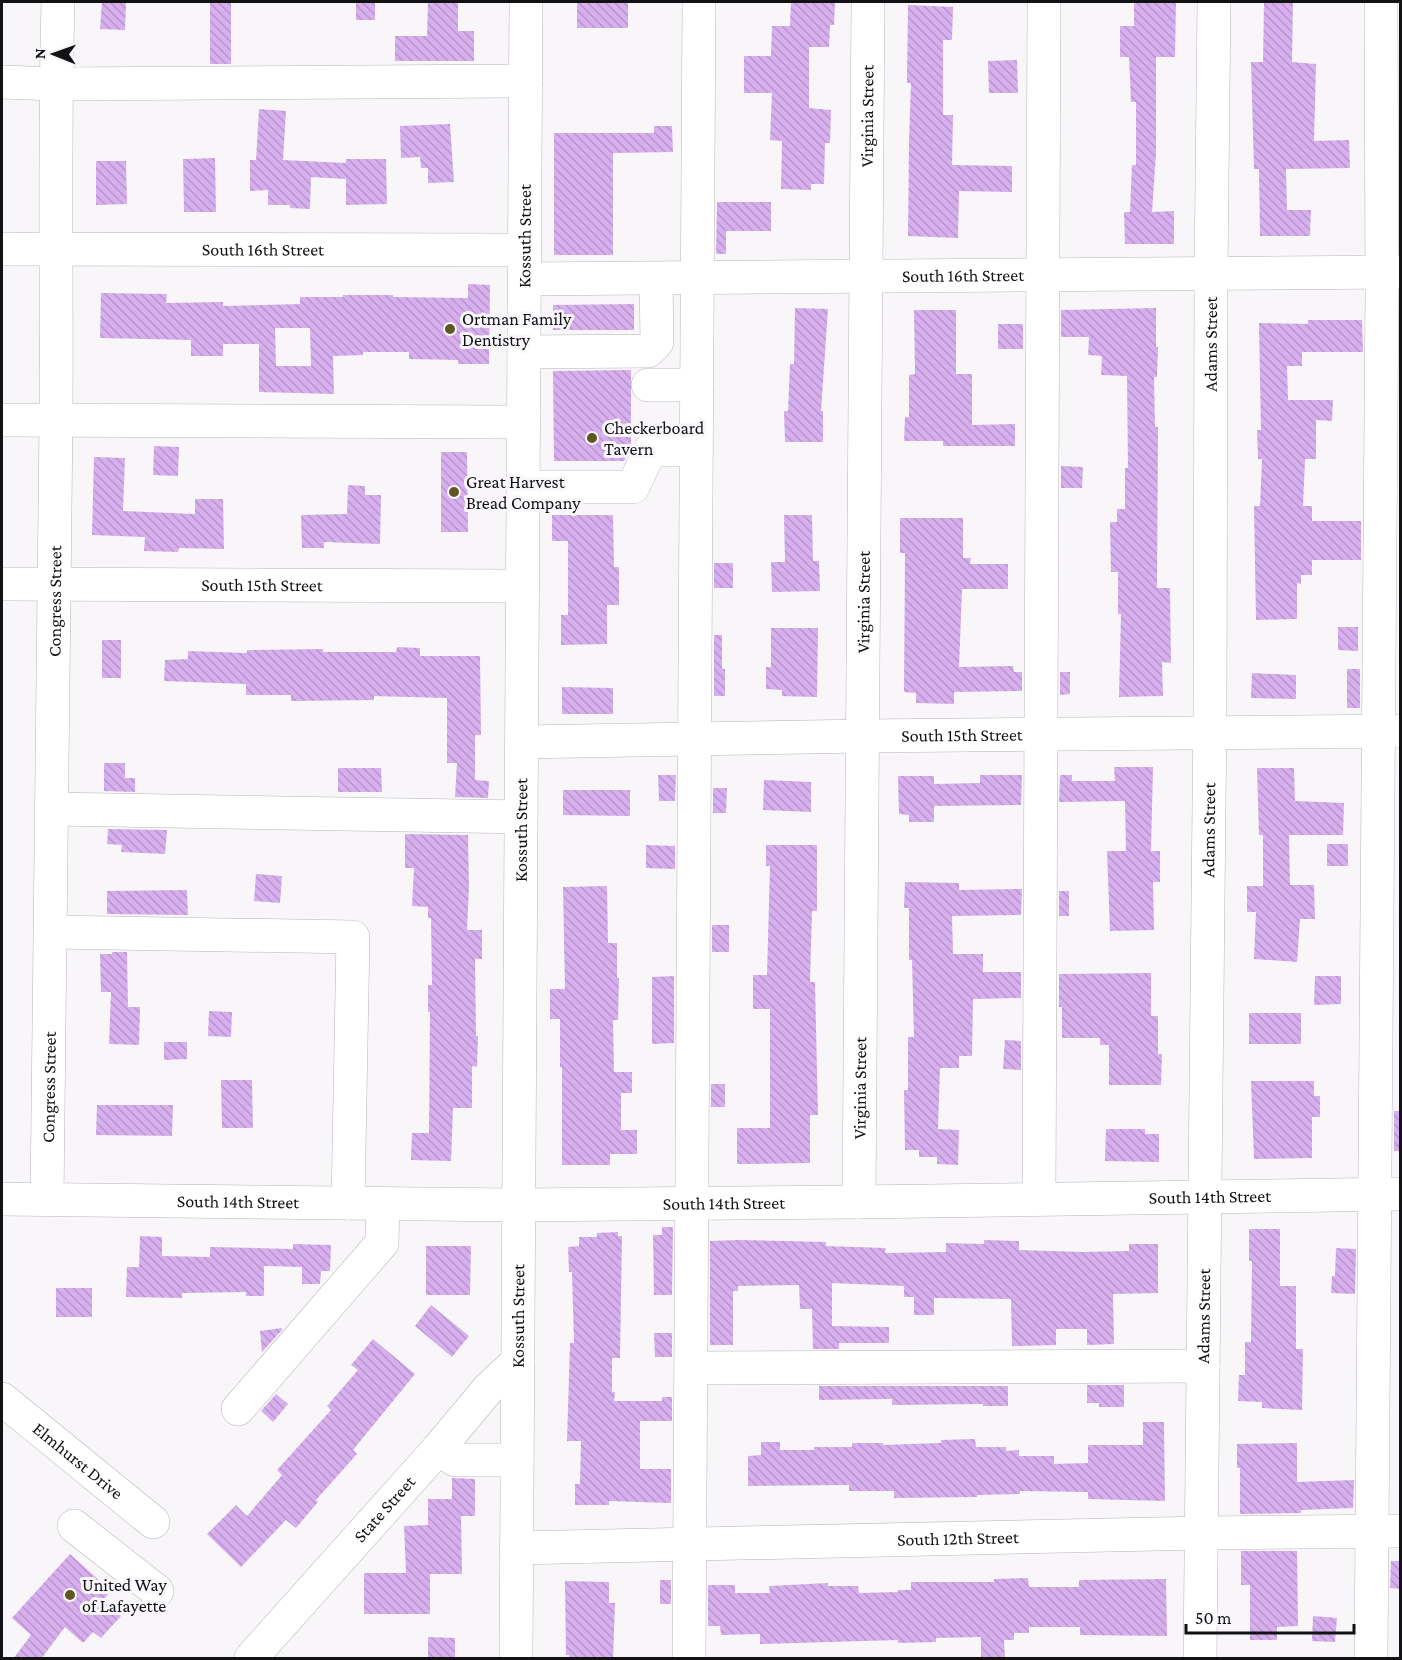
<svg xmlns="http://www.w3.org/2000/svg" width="1402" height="1660" viewBox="0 0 1402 1660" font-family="'Crimson Pro',serif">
<defs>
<pattern id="building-back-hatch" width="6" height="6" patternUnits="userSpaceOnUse" patternTransform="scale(1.5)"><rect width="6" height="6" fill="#d7afee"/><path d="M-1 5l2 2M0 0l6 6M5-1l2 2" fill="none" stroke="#b896cb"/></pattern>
</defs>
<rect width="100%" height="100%" fill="#f8f6f9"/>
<path fill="url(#building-back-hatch)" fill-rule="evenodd" d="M102 2H126L125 30 100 29Z
M210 2H231V64H210Z
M356 2H375V20H356Z
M428 2H458V31H474V61H395V36H427Z
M577 2H628V28H577Z
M791 2H835L834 25H830L829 47H809V108L831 110 830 143H825L824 184H811V190L781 189 782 141 770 140 772 93H744V56H771L772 26H790Z
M1134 2H1176L1175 57H1156V153L1152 212 1174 211V244H1125L1124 212H1130L1132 165H1136V102H1131L1129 57H1120V26H1134Z
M1264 2H1293L1292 62 1316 64 1314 141 1349 140 1350 168 1286 169 1287 210H1311L1310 236H1260L1259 169H1254L1251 62H1263Z
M908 5 953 7 952 40H943V115H953L952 165 1012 166V192L959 191 958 238 908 236 909 142 911 83H907Z
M1017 60 1018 93H989L988 61Z
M259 109 286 111 283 160 346 163V159H386L387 204 346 205V179L311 177 310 209 290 208V205H268V190L250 191V160H256Z
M450 124 454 182 428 183V168H421L420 157 401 158 400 126Z
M654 126H672L673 152 613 153V255H554V133H654Z
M215 158 216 212H184L183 159Z
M96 161H126L127 204 96 205Z
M717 202H771V231H726V254H716Z
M468 284 490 285 489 364H458V360L409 359V352H363V355L333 356 334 394 259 392V344H223V356H191V340L100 338 101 293 167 294 166 303 223 302V306L300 304V297H343V295H393V297L468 298ZM275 328H310L311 366H276Z
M634 304V330H553V305Z
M795 308 828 309 821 411H823V442H785L784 411H788L790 364H794Z
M1156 308V347H1158L1157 377H1154L1155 427H1158L1157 588H1170L1171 663 1162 662 1163 696 1119 697 1121 614H1118V572H1111L1110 522H1117V509H1125V468H1128L1127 376 1101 375 1102 356 1088 355 1089 337H1061V310Z
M914 310H956V374H972V425L1015 424V446H943V441H904L905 417H909V375L915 374Z
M1308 320H1362L1363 352H1302V366H1287L1288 400H1333L1332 421 1316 420V459H1305L1303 506H1312V521H1361V560H1312V575H1301V584L1297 583V619L1256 620 1254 506H1260L1262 459H1258L1257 430H1261L1259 323 1308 324Z
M998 324H1023V349H998Z
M631 370V447L624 461H554L553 371Z
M154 446 179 447 178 476 153 475Z
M441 452H467L468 532H441Z
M94 457 125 458 123 511 195 514V499H223L224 549 179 548 178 552 144 551 145 537 92 535Z
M1061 466 1083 467 1082 488H1061Z
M348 485 365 486V495H381L380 544 324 542V548H302L301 515 347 514Z
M552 515H613L614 567H619V605H607V644L561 645V615H568V541H552Z
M784 515H812L813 561H819L820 591 772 592 771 562H785Z
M900 518H963V558H971L970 564H1008V589H962L959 667 1013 666 1014 672H1022V691L954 692V704L916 703V693L904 692 905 553H900Z
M714 563H733V588H714Z
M1338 627H1358V651L1338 650Z
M771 628H818L817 697 782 696V690L766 689V667H771Z
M714 635H722V669H725V696H714Z
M102 640H121V678H102Z
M397 647 420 648V656H480L481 735H475V780L489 781 488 798 455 797 457 763H447V698L374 696V700L291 701V695H246V684L164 681 165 660 188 659V651L247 653V650L323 649V652H396Z
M1347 669H1360V708H1347Z
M1060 672H1070V694L1060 695Z
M1252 673 1296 675V699L1251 698Z
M562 687 613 688V714H562Z
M104 763H125V778H135V792L104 791Z
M1114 767H1153L1151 851H1160V882H1153L1154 930 1110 931 1107 851H1126L1125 801 1059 802 1060 775H1072V781H1115Z
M338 768H381L382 792H338Z
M1257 768H1294L1295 801 1344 803 1343 835H1289L1290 885H1314L1315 919H1300L1297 962 1254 959 1256 912H1247V886H1263V835H1259Z
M658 775H676L675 801H659Z
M980 775H1022L1021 805 934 806V822H909V815L899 814 898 776H934V784L980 783Z
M764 780 811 782V812L763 810Z
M713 788H727L726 813H713Z
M563 790H630V816L563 815Z
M108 829 167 830 165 854 121 852 122 845 107 844Z
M405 834 468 835 469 887 467 930H482V959H475L476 1036H478L477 1067 472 1066V1108H453L451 1161 411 1160 412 1133H429L430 1012H428V985H432L431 918H428V907L412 906 414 868H405Z
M1327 844H1348V866H1327Z
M646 845 675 846V869L646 868Z
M766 845H817V911H812L810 982H815L818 1115H810V1163L737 1164V1128H770V1009H753V975H767L770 866H766Z
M256 874 282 876 280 903 254 901Z
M905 882 959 883V890L1022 889 1021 915 952 916 953 954H983V972H1021V998L973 999 972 1056H959V1068H940L938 1129 959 1130 958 1165 937 1164V1157H919V1150H905L904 1090H908V1037H914L912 960H909V908H904Z
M607 886 608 943H617V978H619L618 1020H613L614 1072H632V1093H621V1130H637V1154H610V1165H562V1067H560V1019H550V989H565L563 887Z
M187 890 188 915 107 914V891Z
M1059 891H1069V916H1059Z
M712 925H729V952H712Z
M112 952H127L128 1007H140L139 1045 109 1044 111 992H101L100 954H112Z
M1151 973V1016H1158V1054H1162L1161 1085H1109V1045H1100V1038H1062V1007H1059V974Z
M674 976V1043L652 1044V977Z
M1315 976H1341V1004L1314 1005Z
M209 1011 232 1012 231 1037 208 1036Z
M1249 1013H1301V1044H1249Z
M1005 1040 1021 1041V1070L1003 1069Z
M164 1042H187V1059L164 1060Z
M221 1080H252L253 1128H222Z
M1251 1081H1314V1096H1320V1117H1312V1158L1254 1159Z
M711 1084H725V1107H711Z
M97 1105H173L172 1136 96 1135Z
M1394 1111H1401V1151H1394Z
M1106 1129H1145V1134H1159V1162L1105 1161Z
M662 1227H673L672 1295H654L653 1235H662Z
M1249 1229H1280V1286H1296V1349H1303L1302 1410 1262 1408V1402L1238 1401 1239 1375H1245V1342H1251L1252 1261H1249Z
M618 1232V1236H622L620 1358H612V1392H615L614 1401H662V1397H672V1421H640V1469H671V1503L609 1501V1505H575V1484H580L581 1441H567L570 1343H574L572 1272H569L568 1247 579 1246V1237H597V1233Z
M140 1236 162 1237V1256L210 1257V1247L293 1249V1244L331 1245 330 1271H321L320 1284H302V1267L264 1266V1296H246V1292L182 1293V1298L126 1297 127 1267H139Z
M738 1240 826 1242V1246L886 1248 885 1253 946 1252V1243L984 1244V1240L1019 1241V1250L1082 1252 1129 1251V1244H1158V1293L1113 1294 1114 1344 1087 1345V1329H1056V1345L1012 1346 1011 1299 934 1298V1315H914V1297H904V1286L832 1283V1326L889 1327V1343H839V1349H813L812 1309H800L799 1285 738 1286V1291H733V1345H710V1241Z
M426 1246H471L470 1295H426Z
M1336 1248 1356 1249 1355 1294 1331 1293 1332 1276H1335Z
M56 1288H92V1317H56Z
M431 1305 469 1336 452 1357 415 1326Z
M282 1328V1330L262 1352 260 1331Z
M654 1333H672V1357H655Z
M373 1339 415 1374 353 1450 357 1454 316 1500 318 1502 296 1528 286 1520 241 1567 207 1534 236 1505 247 1516 282 1475 277 1470 331 1410 327 1406 358 1370 351 1365Z
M1087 1385H1124V1407H1099V1403H1087Z
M819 1386H1008V1406H983V1404L892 1405V1399L819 1400Z
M276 1394 288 1404 273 1422 261 1411Z
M1143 1422H1164L1165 1501 1088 1499V1492L1020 1491V1494L977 1495V1497L894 1498V1491H849V1485L748 1486V1456L761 1455V1442H780V1450H814V1447H852V1443H883V1445L941 1443V1440L975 1439 976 1447H1006V1451L1019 1450V1456H1054V1464L1088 1463V1445H1143Z
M1297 1443V1482L1354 1480 1353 1508 1301 1510V1513L1240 1514V1468H1237V1444Z
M452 1478 475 1479V1516H461L462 1574H430V1614H364V1573H406L404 1526 428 1525V1499H452Z
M1241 1551H1297L1298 1626 1277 1627V1640H1250V1585H1241Z
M70 1554 111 1591 103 1600 121 1616 101 1638 93 1632 83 1643 65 1627 41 1659H13L31 1635 12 1618Z
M1391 1561H1401V1589L1390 1588Z
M1028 1578 1029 1587H1079V1580L1166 1579 1167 1636 1080 1635V1627H1029V1633H1014V1640H1004L1005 1659H981V1637L936 1638V1642L898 1643V1640L760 1644V1634L721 1635 720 1626H708V1585H735V1593H770L769 1586 828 1583V1586H858L859 1593 898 1592V1590H911V1582H994V1579Z
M660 1580H671V1604H660Z
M565 1581 609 1582V1603H615L613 1659H569V1655H566Z
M1313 1616 1337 1618 1335 1642 1312 1641Z
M428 1637 455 1638V1659L428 1657Z"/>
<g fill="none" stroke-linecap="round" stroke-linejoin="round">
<defs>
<g id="minor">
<path d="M2 82 56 84 526 81"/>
<path id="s1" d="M2 249 525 250"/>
<path id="s2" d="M525 279 1400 272"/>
<path d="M524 352 648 351 657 342 656 279"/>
<path d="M648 385H697"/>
<path d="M2 420 524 422"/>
<path d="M523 487H633L650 450H696"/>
<path id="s3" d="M2 584 523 586"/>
<path id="s4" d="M522 742 864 736 1400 731"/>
<path d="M53 809 521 817"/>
<path d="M52 932 353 937 348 1203"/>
<path id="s5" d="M2 1199 519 1205 859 1202 1400 1194"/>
<path id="s6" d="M47 1199C52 939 55 678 56 417 57 278 54 140 58 2"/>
<path d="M1039 1199 1044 2"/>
<path id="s7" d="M859 1202 868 2"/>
<path d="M691 1368 1203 1366"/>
<path id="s8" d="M2 1399 153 1522"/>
<path d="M238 1409 382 1243 383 1204"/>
<path d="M438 1449 455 1460H517"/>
<path d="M74 1526 157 1591"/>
<path id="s9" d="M516 1548 1203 1533 1400 1531"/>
<path id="s10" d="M251 1658 438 1449 489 1388 518 1361"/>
<path id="s11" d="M516 1658 526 2"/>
<path d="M689 1658 699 2"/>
<path id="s12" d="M1200 1658 1210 712 1211 273 1214 2"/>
<path d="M1371 1658 1382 292 1381 2"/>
</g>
</defs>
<use href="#minor" stroke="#b7b5b9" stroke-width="34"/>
<use href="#minor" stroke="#fff" stroke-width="33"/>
</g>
<g fill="#615522" stroke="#f8f6f9" stroke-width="2">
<circle cx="450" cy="329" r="6"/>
<circle cx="592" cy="438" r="6"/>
<circle cx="454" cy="492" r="6"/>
<circle cx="70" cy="1595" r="6"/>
</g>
<g text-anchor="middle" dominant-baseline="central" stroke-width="6" stroke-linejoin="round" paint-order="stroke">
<g font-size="18" fill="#121113" stroke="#f8f6f9">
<text stroke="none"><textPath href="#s7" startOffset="1086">Virginia Street</textPath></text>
<text stroke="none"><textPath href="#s11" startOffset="1422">Kossuth Street</textPath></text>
<text stroke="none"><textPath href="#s1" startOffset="261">South 16th Street</textPath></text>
<text stroke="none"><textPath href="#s2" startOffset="438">South 16th Street</textPath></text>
<text stroke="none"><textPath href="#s12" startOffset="1314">Adams Street</textPath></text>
<text stroke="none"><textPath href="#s3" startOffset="260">South 15th Street</textPath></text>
<text stroke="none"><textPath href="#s6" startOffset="598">Congress Street</textPath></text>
<text stroke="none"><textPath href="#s7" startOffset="600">Virginia Street</textPath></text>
<text stroke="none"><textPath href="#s4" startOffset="440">South 15th Street</textPath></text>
<text stroke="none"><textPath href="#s11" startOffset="828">Kossuth Street</textPath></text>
<text stroke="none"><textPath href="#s12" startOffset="828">Adams Street</textPath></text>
<text stroke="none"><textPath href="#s6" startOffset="112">Congress Street</textPath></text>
<text stroke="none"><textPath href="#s7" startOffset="114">Virginia Street</textPath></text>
<text stroke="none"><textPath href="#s5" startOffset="1208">South 14th Street</textPath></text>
<text stroke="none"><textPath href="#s5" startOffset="236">South 14th Street</textPath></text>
<text stroke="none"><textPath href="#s5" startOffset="722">South 14th Street</textPath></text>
<text stroke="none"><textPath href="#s11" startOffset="342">Kossuth Street</textPath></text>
<text stroke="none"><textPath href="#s12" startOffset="342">Adams Street</textPath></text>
<text stroke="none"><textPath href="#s8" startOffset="98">Elmhurst Drive</textPath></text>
<text stroke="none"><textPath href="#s10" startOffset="200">State Street</textPath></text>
<text stroke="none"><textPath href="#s9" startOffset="442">South 12th Street</textPath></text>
</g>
<g font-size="18" fill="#121113" stroke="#f8f6f9" text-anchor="start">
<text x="462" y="319">Ortman Family<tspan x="462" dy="21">Dentistry</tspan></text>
<text x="604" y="428">Checkerboard<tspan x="604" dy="21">Tavern</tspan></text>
<text x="466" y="482">Great Harvest<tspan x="466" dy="21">Bread Company</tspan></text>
<text x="82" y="1585">United Way<tspan x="82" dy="21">of Lafayette</tspan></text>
</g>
</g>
<rect width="1402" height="1660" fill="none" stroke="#121113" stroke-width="6"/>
<g transform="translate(54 54) rotate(271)" stroke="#f8f6f9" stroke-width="4.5" paint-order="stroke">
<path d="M0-4.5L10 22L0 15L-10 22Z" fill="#121113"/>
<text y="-9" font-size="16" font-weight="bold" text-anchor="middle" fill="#121113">N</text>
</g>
<path d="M1186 1624v9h168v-9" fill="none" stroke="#121113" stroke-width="3"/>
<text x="1195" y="1624" font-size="18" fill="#121113" stroke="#f8f6f9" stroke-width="4.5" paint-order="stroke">50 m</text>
</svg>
